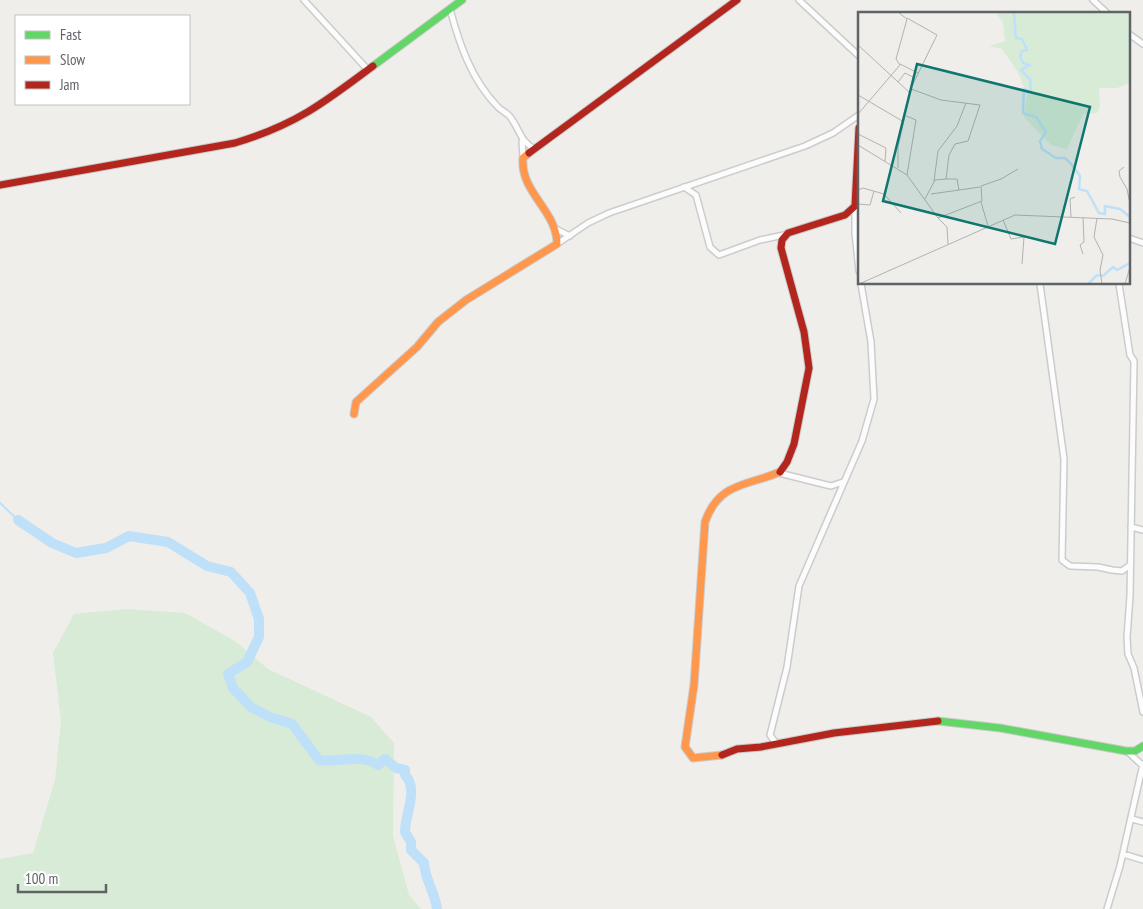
<svg xmlns="http://www.w3.org/2000/svg" width="1143" height="909" viewBox="0 0 1143 909" font-family="'PT Sans Narrow',sans-serif">
<rect width="100%" height="100%" fill="#efeeea"/>
<path fill="#d8ebd6" d="M126 609 185 613 235 641 268 669 371 717 394 743 393 836 409 895 421 909H0V859L33 853 55 780 61 721 53 653 74 614Z"/>
<g fill="none" stroke-linecap="round" stroke-linejoin="round">
<path stroke="#bfe0f9" stroke-width="2" d="M0 503 18 520"/>
<path stroke="#bfe0f9" stroke-width="10" d="M18 520 52 543 76 553 106 548 129 536 168 542 207 566 231 572 250 593 259 619V637L247 662 228 674 233 688 251 707 270 717 292 724 319 760C338 763 361 753 378 765L385 759 396 768 405 770V775C419 789 405 814 405 832L411 842V850L424 863C425 880 435 892 437 909"/>
<defs>
<path id="street" d="M304 0 368 70
M799 0 859 56
M1093 0 1108 14
M450 9C459 43 471 79 497 106 501 111 508 113 511 118 521 132 519 139 534 149
M1129 34 1143 44
M522 141 523 158
M684 187 696 195 710 247 719 255 760 240 784 235
M855 206V233L859 271
M556 229 570 236
M1129 238 1143 243
M557 244 588 223 609 213 805 146 833 133 859 115
M1040 284 1064 459 1062 560 1070 566 1098 567 1112 570 1122 571 1130 565
M1119 284 1130 355 1134 361 1130 596 1127 637 1128 654 1134 668 1143 712
M779 473 831 486 843 482
M1131 527 1143 530
M780 743 775 742 770 735 787 667 799 586 862 441 874 399 871 342 861 284
M1127 751 1143 766
M1132 819 1143 822
M1123 854 1143 860
M1107 909 1120 866 1143 764"/>
<path id="fast" d="M373 66 462 0
M938 721 1000 728 1126 751H1135L1143 746"/>
<path id="slow" d="M354 414 356 402 417 347 438 322 466 300 557 244C557 210 520 193 523 158L529 153
M722 755 693 758 685 747 694 685 705 522C719 482 747 486 780 472"/>
<path id="jam" d="M529 153 737 0
M0 185 235 143C295 125 324 103 373 66
M780 472 787 462 794 444 809 368 804 332 781 248 782 240 788 233 845 215 855 206 859 128
M722 755 737 749 761 747 834 733 938 721"/>
</defs>
<use href="#street" stroke="#cbcccc" stroke-width="8"/>
<use href="#fast" stroke="#cacacb" stroke-width="9"/>
<use href="#slow" stroke="#cacacb" stroke-width="9"/>
<use href="#jam" stroke="#cacacb" stroke-width="9"/>
<use href="#street" stroke="#fdfcfc" stroke-width="5"/>
<use href="#fast" stroke="#63d668" stroke-width="7"/>
<use href="#slow" stroke="#ff974d" stroke-width="7"/>
<use href="#jam" stroke="#b3261e" stroke-width="7"/>
</g>
<g transform="translate(858 12)">
<rect width="272" height="272" fill="#efeeea"/>
<path d="M138 1H272V71L259 76H241L242 95 239 101 225 102 209 137 193 133 166 105 169 82 160 60 144 37 131 34 147 29 145 11Z" fill="#d8ebd6"/>
<path fill="none" stroke="#bfe0f9" stroke-width="2.5" d="M156 1 158 26 164 27 169 38 164 39 162 44 165 51 171 53 163 58 172 67 173 79 166 77 165 101 178 105 188 120 182 129 184 137 198 146H207L214 153M214 153 222 164 221 177 229 179 241 201 247 202V194L262 197 272 205M230 272 239 263 245 264 255 255 259 258 272 251"/>
<path fill="none" stroke="#b1b2b2" stroke-width="1" d="M49 6 79 23 53 76M0 33 52 81 40 135V156M42 52 60 61M40 70 47 61 57 66M53 77 83 88 122 93 110 129 97 132 91 143 88 167 77 168 67 187M0 83 46 110M0 102 42 53 38 47 49 7 41 1M48 104 58 108 49 163M0 122 28 136 27 149M0 133 49 163 80 206 124 189 123 174 143 167 160 157M266 155 261 159 262 165 269 177 272 192M88 167H99L101 178M76 169 80 139 99 114 108 91M0 178 5 176 26 182 43 201M73 182 122 175M123 190 130 214M0 192 12 193 16 179M213 205 212 187 217 185M80 206 89 215 90 232M239 206 236 225 245 243 242 258 244 272M145 208 153 227 166 225 164 252M225 242 222 233 226 230 225 205M1 272 157 203 254 207 272 211M267 272 272 255"/>
<path fill="#0f766e" fill-opacity="0.15" stroke="#0f766e" stroke-width="2.5" d="M59 52 232 95 197 232 25 189Z"/>
<rect width="272" height="272" fill="none" stroke="#5f6368" stroke-width="2.5"/>
</g>
<rect x="15" y="15" width="175" height="90" fill="#ffffff" stroke="#bfc1c3"/>
<rect x="25" y="31" width="25" height="8" fill="#63d668" stroke="#bfc1c3"/>
<text x="60" y="40" font-size="15" fill="#5f6368">Fast</text>
<rect x="25" y="56" width="25" height="8" fill="#ff974d" stroke="#bfc1c3"/>
<text x="60" y="65" font-size="15" fill="#5f6368">Slow</text>
<rect x="25" y="81" width="25" height="8" fill="#b3261e" stroke="#bfc1c3"/>
<text x="60" y="90" font-size="15" fill="#5f6368">Jam</text>
<path d="M18 884v8h88v-8" fill="none" stroke="#5f6368" stroke-width="2.5"/>
<text x="25" y="884" font-size="15" fill="#5f6368" stroke="#ffffff" stroke-width="4" paint-order="stroke">100 m</text>
</svg>
